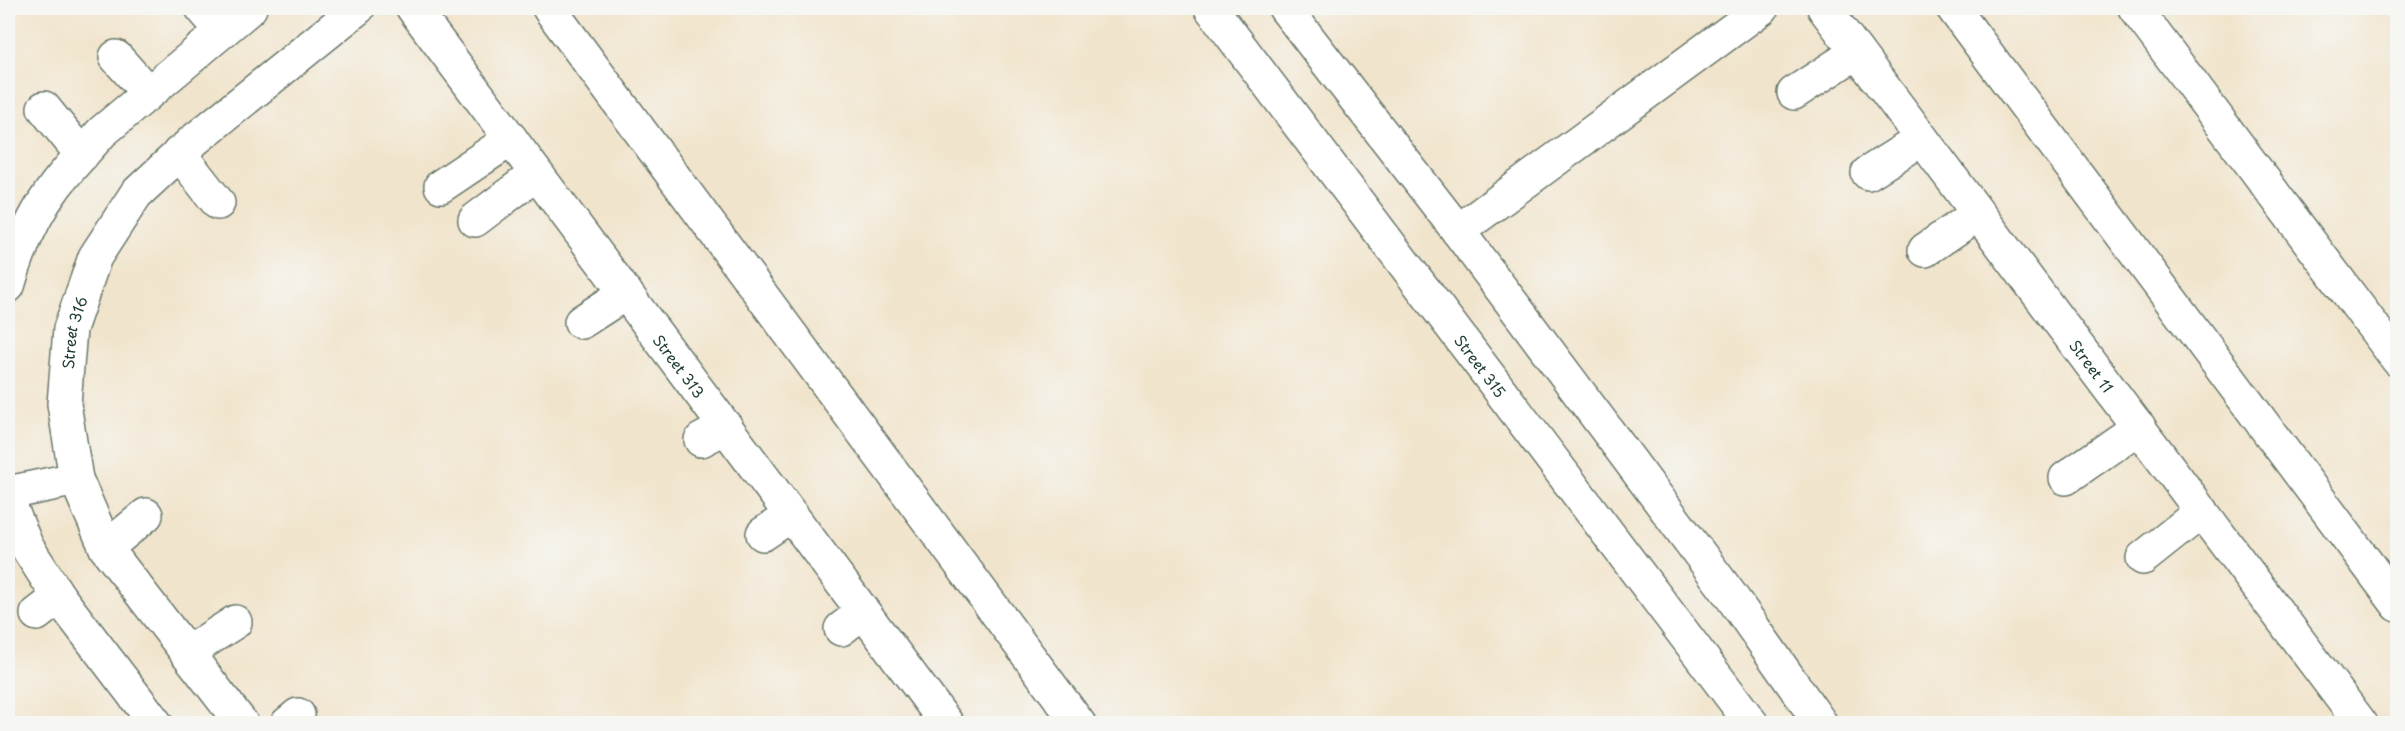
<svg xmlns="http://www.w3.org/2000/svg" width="2405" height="731" viewBox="0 0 2405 731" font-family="'Playpen Sans',sans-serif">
<rect width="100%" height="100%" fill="#f6f6f2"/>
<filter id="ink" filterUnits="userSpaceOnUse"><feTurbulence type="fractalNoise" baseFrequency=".0167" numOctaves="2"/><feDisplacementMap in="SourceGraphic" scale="12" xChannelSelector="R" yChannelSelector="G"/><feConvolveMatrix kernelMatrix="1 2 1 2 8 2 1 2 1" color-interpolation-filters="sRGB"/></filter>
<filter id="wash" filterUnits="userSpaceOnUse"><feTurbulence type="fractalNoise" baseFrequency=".008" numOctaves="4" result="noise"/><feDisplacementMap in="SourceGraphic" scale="24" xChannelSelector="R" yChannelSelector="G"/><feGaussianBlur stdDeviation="1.35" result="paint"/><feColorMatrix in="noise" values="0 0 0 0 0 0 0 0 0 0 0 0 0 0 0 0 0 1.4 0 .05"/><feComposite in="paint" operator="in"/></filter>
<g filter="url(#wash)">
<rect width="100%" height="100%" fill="#f1e4cc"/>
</g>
<g filter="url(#ink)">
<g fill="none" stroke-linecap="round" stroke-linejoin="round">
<defs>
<g id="minor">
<path d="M202 8 222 31"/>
<path id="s1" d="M413 8 947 724"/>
<path d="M549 8 1079 724"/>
<path id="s2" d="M1211 8 1752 724"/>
<path d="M1285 8 1458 231 1731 596 1821 724"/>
<path id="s3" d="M1824 8 2361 724"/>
<path d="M1953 8 2398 605"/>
<path d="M2135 8 2398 360"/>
<path d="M116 57 148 93"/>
<path d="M1794 93 1857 52"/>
<path d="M44 108 82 155"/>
<path d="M179 153 218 203"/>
<path d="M1868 173 1922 139"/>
<path d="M441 186 511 139"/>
<path d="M475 220 536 174"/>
<path d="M1458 231 1762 8"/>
<path d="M1925 250 1978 214"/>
<path d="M8 286C18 252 34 214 56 185 70 167 86 150 102 132L250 8"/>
<path d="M581 322 626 293"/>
<path d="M701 440 726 427"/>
<path d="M2066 478 2139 427"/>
<path d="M8 493 76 479"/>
<path d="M8 501 27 547 59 597 156 724"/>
<path d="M763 534 791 515"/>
<path d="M106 548 146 515"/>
<path d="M2143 558 2202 511"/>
<path d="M37 614 59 597"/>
<path d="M841 629 863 612"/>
<path d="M187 653 235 622"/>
<path id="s4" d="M242 724 106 548 76 479 64 404 70 329 95 257 136 194 192 142 358 8"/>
<path d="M287 724 298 715"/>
</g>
</defs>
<use href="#minor" stroke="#687769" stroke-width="36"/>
<use href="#minor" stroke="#fff" stroke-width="33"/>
</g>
</g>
<g text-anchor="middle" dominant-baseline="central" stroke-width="4.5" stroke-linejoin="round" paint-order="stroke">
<g font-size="15" fill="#1f3d34" stroke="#f6f6f2">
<text stroke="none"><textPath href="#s4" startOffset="446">Street 316</textPath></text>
<text stroke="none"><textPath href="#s1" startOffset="446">Street 313</textPath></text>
<text stroke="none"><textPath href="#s2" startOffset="448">Street 315</textPath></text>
<text stroke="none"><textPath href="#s3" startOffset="447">Street 11</textPath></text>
</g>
</g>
<rect width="2405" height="731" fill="none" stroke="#f6f6f2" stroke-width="30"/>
</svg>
